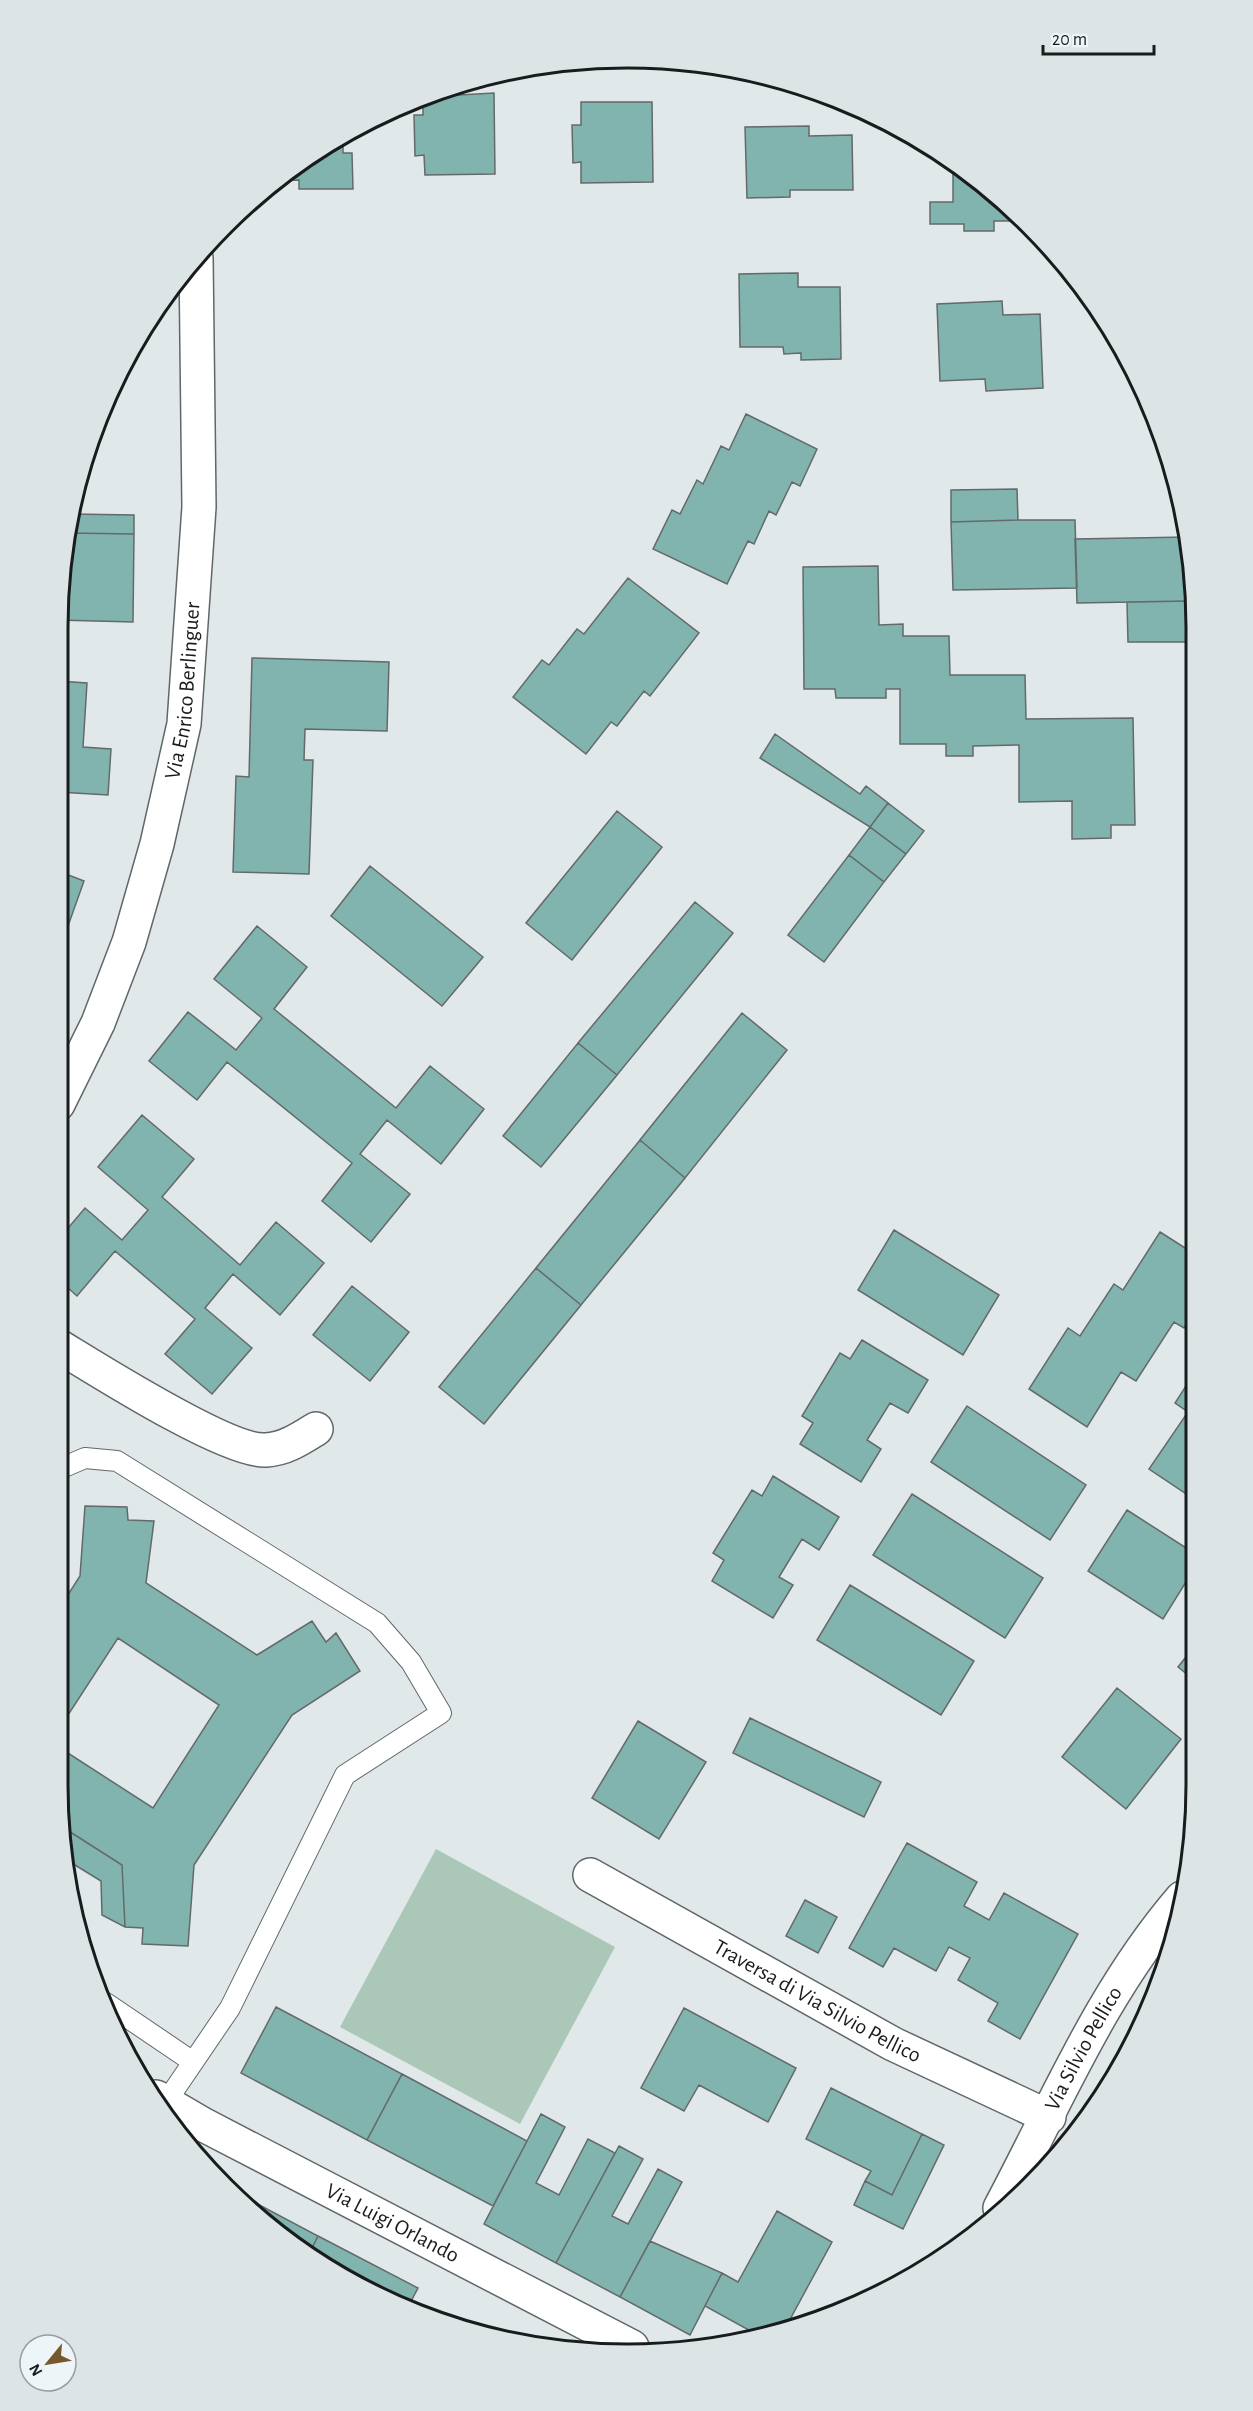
<svg xmlns="http://www.w3.org/2000/svg" width="1253" height="2411" viewBox="0 0 1253 2411" font-family="'Alegreya Sans',sans-serif">
<rect width="100%" height="100%" fill="#e1e8ea"/>
<path fill="#aac7b7" d="M436 1849 615 1947 520 2124 340 2027Z"/>
<path fill="#81b3af" stroke="#636a69" stroke-width="1.5" d="M494 93 495 174 425 175 424 155 415 156 414 115H423V97Z
M581 102H652L653 182 581 183V162L573 163 572 125H581Z
M809 126V136L852 135 853 190H790V197L747 198 745 127Z
M343 133V153H352L353 189H299V180L276 181Z
M953 162 973 175 1013 214V221H994V231H964V224H930V202H953Z
M798 273V287H840L841 359 801 360V353L784 354 783 347H740L739 274Z
M1002 301 1003 315 1040 314 1043 388 986 391 985 379 940 381 937 304Z
M746 414 817 449 800 486 792 482 776 515 769 511 754 544 748 541 727 584 653 549 672 510 680 514 697 480 703 484 721 446 729 450Z
M1017 489 1018 520 951 522V490Z
M71 514 134 515V534L68 533Z
M1018 520H1075L1077 588 953 590 951 522Z
M68 533 134 534 133 622 58 620V590Z
M1187 537 1189 601 1077 603 1075 539Z
M878 566 879 625 903 624V636H949L950 675H1025L1026 719 1133 718 1135 825H1111V838L1072 839V801L1019 802V745L973 746V756H946V744H900V689H886V698H836L835 689H804L803 567Z
M628 578 699 633 650 696 644 691 617 726 611 722 586 754 513 697 542 660 549 665 577 629 584 634Z
M1189 601 1190 642H1128L1127 602Z
M252 658 389 662 387 731 305 729 304 760H313L309 874 233 872 236 776 249 777Z
M58 681 87 683 83 747 111 749 108 795 58 792Z
M775 734 860 794 866 786 888 803 870 827 760 758Z
M888 803 924 831 906 854 870 827Z
M617 811 662 847 572 960 526 923Z
M870 827 906 854 884 882 849 855Z
M849 855 884 882 824 962 788 935Z
M370 866 483 957 442 1006 331 916Z
M58 871 84 881 58 954Z
M695 902 733 933 617 1075 578 1043Z
M257 926 307 967 274 1009 396 1108 430 1066 484 1109 441 1164 387 1120 360 1154 410 1194 371 1242 322 1201 352 1163 227 1062 197 1100 149 1061 188 1012 236 1050 262 1018 214 979Z
M742 1013 787 1050 685 1178 640 1140Z
M578 1043 617 1075 541 1167 503 1136Z
M142 1115 194 1159 162 1197 240 1265 276 1222 324 1263 280 1315 233 1274 205 1308 252 1348 212 1394 165 1354 195 1319 115 1251 77 1296 58 1279V1240L85 1208 122 1240 148 1210 98 1167Z
M640 1140 685 1178 581 1305 536 1268Z
M894 1230 999 1295 963 1355 858 1290Z
M1160 1232 1193 1253V1313L1184 1328 1174 1322 1136 1381 1121 1372 1087 1427 1029 1389 1068 1328 1080 1336 1114 1284 1123 1290Z
M536 1268 581 1305 484 1424 439 1387Z
M352 1286 409 1332 370 1381 313 1335Z
M862 1340 928 1380 908 1413 890 1403 867 1440 881 1449 861 1482 800 1444 813 1423 802 1416 840 1353 850 1359Z
M1193 1375 1194 1499 1149 1469 1188 1412 1175 1403Z
M967 1406 1086 1485 1050 1540 931 1462Z
M773 1476 839 1517 819 1550 802 1539 779 1577 793 1585 773 1618 712 1581 724 1560 713 1553 752 1490 762 1496Z
M912 1494 1043 1578 1005 1638 873 1555Z
M85 1506 127 1507 128 1520 154 1521 146 1583 257 1655 312 1621 326 1642 336 1633 360 1671 292 1715 194 1865 188 1946 142 1944 143 1928 125 1927 122 1865 64 1828 57 1784V1746L153 1808 219 1705 118 1638 57 1732V1612L80 1576Z
M1127 1510 1194 1553V1569L1163 1619 1088 1571Z
M850 1585 974 1661 941 1715 817 1640Z
M1194 1647V1680L1178 1667Z
M1117 1688 1181 1739 1126 1809 1062 1757Z
M750 1718 881 1782 864 1817 733 1753Z
M638 1721 706 1762 659 1839 592 1798Z
M64 1828 122 1865 125 1927 102 1915 101 1881 70 1862Z
M907 1843 977 1882 964 1906 989 1920 1004 1893 1078 1934 1020 2039 988 2021 998 2003 958 1980 970 1958 949 1947 936 1971 894 1948 883 1967 849 1948Z
M805 1900 837 1917 818 1953 786 1936Z
M276 2007 402 2074 367 2140 241 2073Z
M684 2008 796 2068 768 2122 699 2085 684 2111 641 2088Z
M402 2074 527 2141 493 2206 367 2140Z
M831 2088 922 2134 892 2195 865 2181 871 2171 806 2139Z
M541 2114 565 2127 536 2183 559 2195 588 2139 615 2153 556 2263 484 2224Z
M922 2134 944 2145 903 2229 854 2205 865 2181 892 2195Z
M619 2146 643 2159 612 2216 628 2224 658 2169 682 2182 620 2297 556 2263Z
M229 2189 318 2236 309 2254 251 2212Z
M777 2211 832 2242 788 2323 754 2333 705 2306 722 2273 738 2282Z
M318 2236 418 2288 410 2303 341 2278 309 2254Z
M650 2241 722 2273 690 2335 620 2297Z"/>
<g fill="none" stroke-linecap="round" stroke-linejoin="round">
<defs>
<path id="lane" d="M57 1470 85 1458 117 1461 377 1623 411 1662 441 1713 345 1775 230 2008 166 2102
M106 2003 193 2062"/>
<g id="street">
<path d="M57 1345C95 1368 228 1453 266 1450 285 1449 300 1439 316 1429"/>
<path id="s1" d="M590 1875 893 2044 1049 2117"/>
</g>
<g id="secondary">
<path id="s2" d="M58 1104 98 1023 129 942 157 844 184 724 199 507 196 258"/>
<path id="s3" d="M156 2097 204 2125 632 2347"/>
<path id="s4" d="M1000 2208C1057 2101 1102 1991 1182 1898"/>
</g>
</defs>
<use href="#lane" stroke="#616769" stroke-width="22"/>
<use href="#street" stroke="#616769" stroke-width="36"/>
<use href="#secondary" stroke="#616769" stroke-width="36"/>
<use href="#lane" stroke="#fff" stroke-width="20"/>
<use href="#street" stroke="#fff" stroke-width="33"/>
<use href="#secondary" stroke="#fff" stroke-width="33"/>
</g>
<g text-anchor="middle" dominant-baseline="central" stroke-width="4.5" stroke-linejoin="round" paint-order="stroke">
<g font-size="22" fill="#191c1d" stroke="#eef5f8">
<text stroke="none"><textPath href="#s2" startOffset="435">Via Enrico Berlinguer</textPath></text>
<text stroke="none"><textPath href="#s1" startOffset="260">Traversa di Via Silvio Pellico</textPath></text>
<text stroke="none"><textPath href="#s4" startOffset="180">Via Silvio Pellico</textPath></text>
<text stroke="none"><textPath href="#s3" startOffset="268">Via Luigi Orlando</textPath></text>
</g>
</g>
<path d="M0 0H1253V2411H0ZM627 68H627A559 559 0 0 1 1186 627V1785A559 559 0 0 1 627 2344H627A559 559 0 0 1 68 1785V627A559 559 0 0 1 627 68Z" fill="#dde4e6" fill-rule="evenodd"/>
<path fill="none" stroke="#191c1d" stroke-width="3" d="M627 68H627A559 559 0 0 1 1186 627V1785A559 559 0 0 1 627 2344H627A559 559 0 0 1 68 1785V627A559 559 0 0 1 627 68Z"/>
<g transform="translate(48 2363) rotate(240)"><circle r="28" fill="#eef5f8" stroke="#999ea0" stroke-width="1.5"/>
<path d="M0-4.5L10 22L0 15L-10 22Z" fill="#75582b"/>
<text y="-9" font-size="16" font-weight="bold" text-anchor="middle" fill="#191c1d">N</text>
</g>
<path d="M1043 45v9h111v-9" fill="none" stroke="#191c1d" stroke-width="3"/>
<text x="1052" y="45" font-size="18" fill="#191c1d" stroke="#eef5f8" stroke-width="4.5" paint-order="stroke">20 m</text>
</svg>
